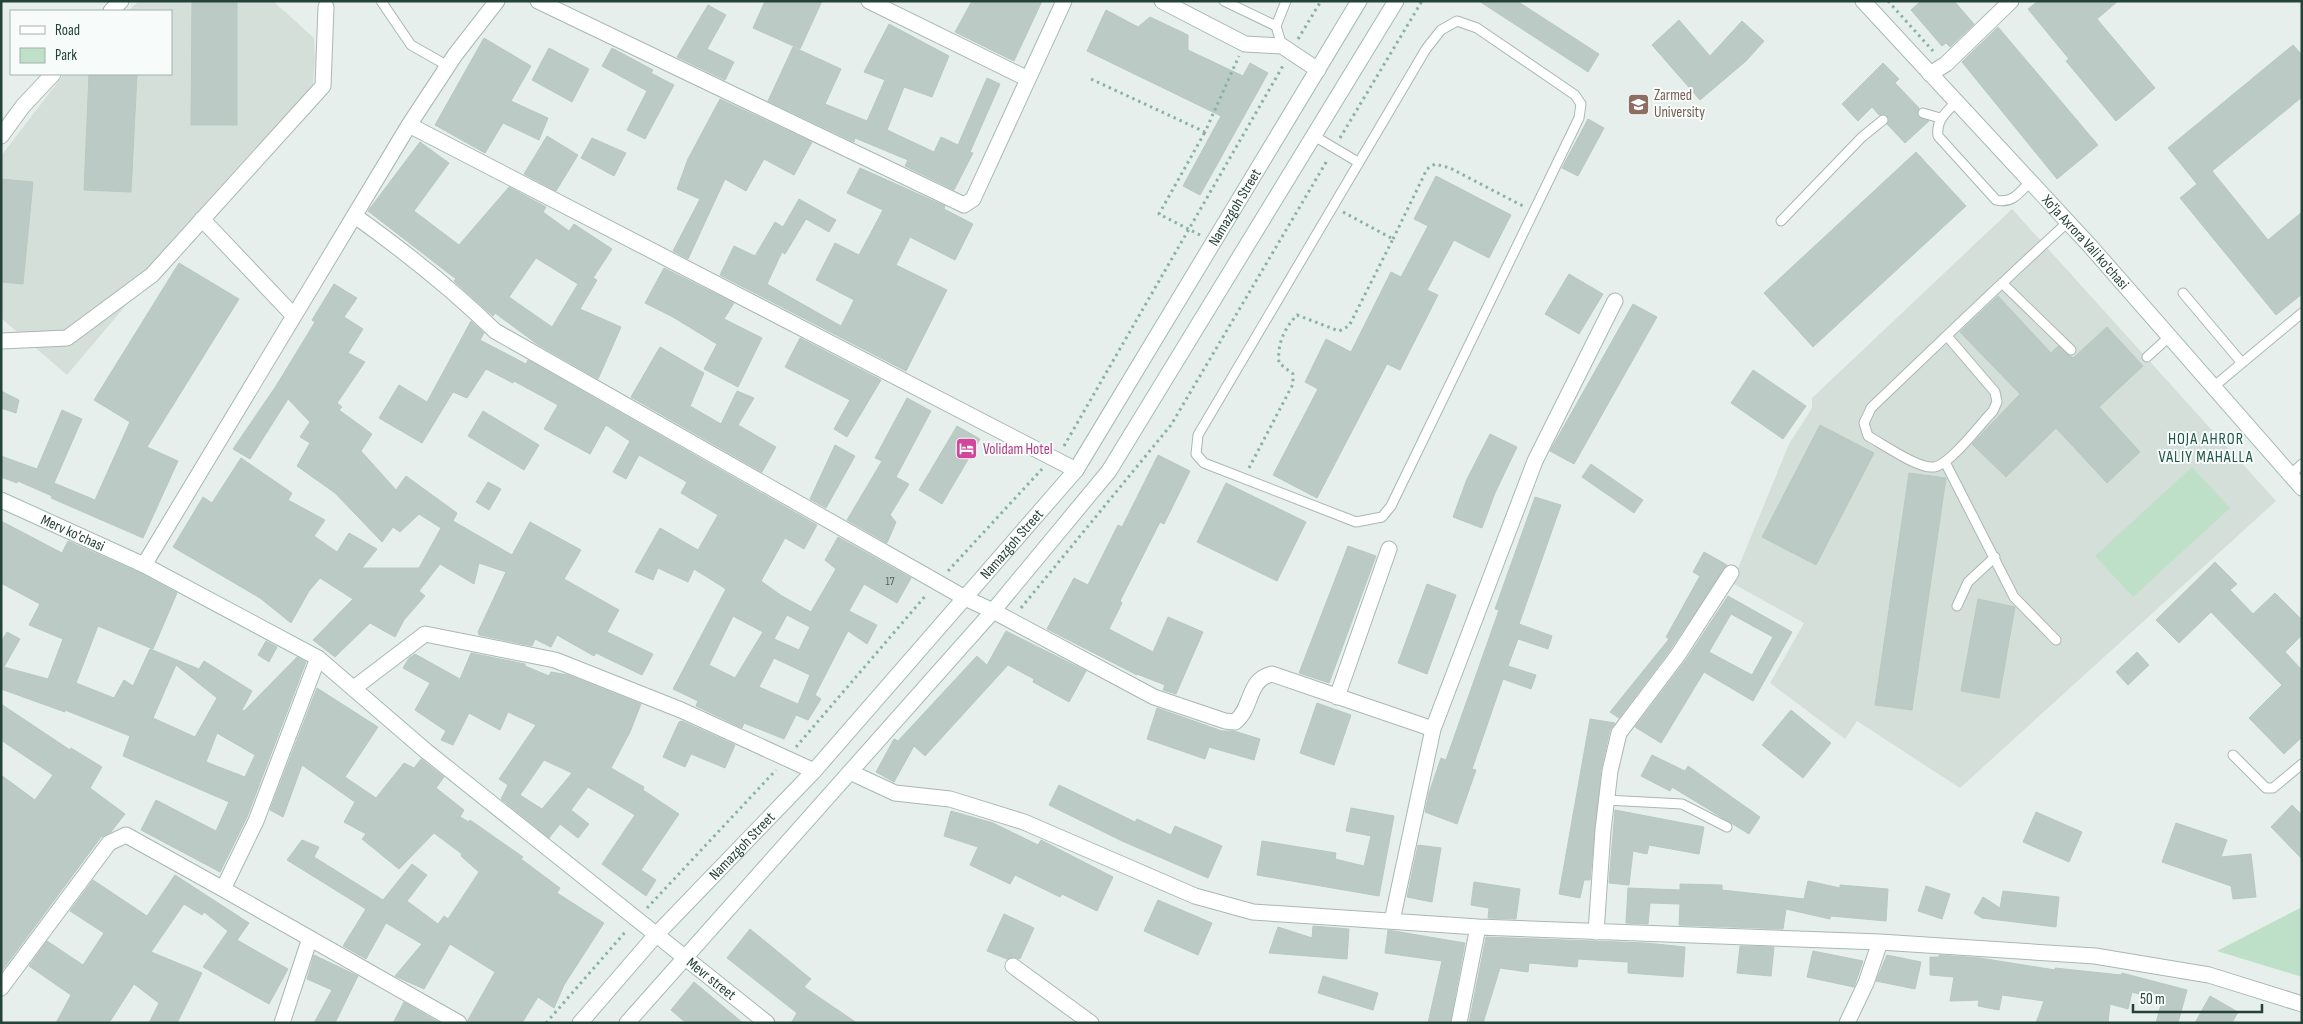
<svg xmlns="http://www.w3.org/2000/svg" width="2303" height="1024" viewBox="0 0 2303 1024" font-family="'Sofia Sans Condensed',sans-serif">
<rect width="100%" height="100%" fill="#e6efeb"/>
<path fill="#d4dfda" d="M139 1H273L314 38 315 60 313 84 67 375 1 318V156L64 74H171V11H128Z
M2012 209 2276 501 1960 788 1857 721 1845 739 1770 683 1804 623 1732 583 1789 444 1812 408V398Z"/>
<path fill="#bfe0c8" d="M2192 467 2230 508 2133 597 2095 556Z
M2302 907V977L2217 951Z"/>
<path fill="#bbcac4" stroke="#b8c9c2" fill-rule="evenodd" d="M192 1H237V125H191Z
M765 1H822L800 49 753 28Z
M972 1H1042L1014 61 955 32Z
M1479 1H1517L1599 54 1588 72Z
M1921 1H1954L1974 24 1950 47 1946 43 1942 46 1911 10Z
M2038 1H2118L2097 19 2155 88 2116 121 2066 61 2069 59 2028 9Z
M708 5 726 15 707 49 734 62 725 80 677 57Z
M1106 10 1138 27 1150 17 1188 35V50L1243 76 1250 63 1268 73 1200 195 1183 186 1221 116 1087 51Z
M1679 20 1710 56 1742 21 1764 41 1746 61 1700 100 1652 45Z
M889 24 949 56 932 97 904 87 887 130 934 152 941 137 958 145 987 78 1000 84 970 152 973 153 954 190 905 166 908 160 855 138 854 142 768 101 793 47 841 69 825 104 867 121 885 80 864 72Z
M1998 27 2098 145 2057 179 1962 62Z
M484 38 531 66 511 101 548 118 539 140 503 123 485 153 435 125Z
M2293 45 2302 55V97L2212 171 2268 240 2302 212V294L2276 315 2180 198 2197 184 2168 148Z
M549 48 589 69 572 102 532 80Z
M612 48 653 70 651 73 674 85 645 139 627 130 647 91 602 66Z
M1883 63 1899 79 1895 83 1919 108 1918 117 1929 121 1905 143 1887 124 1889 119 1886 114 1879 115 1872 107 1858 121 1842 104Z
M89 74H137L131 192 84 190Z
M720 99 812 142 794 175 764 159 746 191 725 179 688 259 673 251 700 199 677 189 688 159Z
M1588 119 1604 128 1578 176 1562 168Z
M547 136 578 155 556 191 524 174Z
M592 138 626 153 614 176 581 158Z
M420 142 449 163 414 211 459 245 509 187 546 207 543 212 569 231 574 224 612 249 593 278 597 280 580 309 621 327 598 379 537 344 495 313 493 316 454 281 456 279 368 211ZM536 258 578 284 552 327 509 297Z
M1916 152 1966 206 1813 347 1764 293Z
M860 168 945 206 944 209 973 224 955 260 910 237 896 265 947 290 906 371 720 275 734 246 755 256 775 222 783 227 799 199 836 220 829 232 806 219 785 254 782 252 767 284 841 326 854 300 816 280 835 243 859 255 883 210 847 193Z
M1436 176 1511 215 1489 258 1454 240 1427 290 1438 295 1400 370 1387 364 1317 498 1273 475 1318 389 1305 382 1326 339 1351 352 1391 272 1401 277 1428 226 1414 219Z
M1 179 33 182 23 284 1 282Z
M179 263 239 299 147 447 178 461 143 538 51 498 52 496 18 481 17 483 1 477V456L37 469 62 410 82 419 54 483 95 500 130 422 94 400Z
M664 268 734 303 724 319 762 338 738 387 704 369 717 344 673 317 645 303Z
M1569 274 1603 294 1579 334 1545 314Z
M334 284 357 298 344 317 363 329 348 353 365 362 337 403 342 407 339 410 372 434 361 451 396 490 406 476 457 513 453 521 512 555 530 522 581 550 564 579 619 610 607 632 653 654 642 675 596 653 594 656 557 635 551 647 535 639 532 646 479 635 478 632 506 572 479 563 474 584 440 564 419 591 425 596 404 620 395 637 370 623 335 657 313 640 353 599 320 578 309 591 291 623 260 598 173 547 203 497 212 503 241 458 292 493 288 500 325 520 314 536 337 552 349 533 377 549 362 568H419L441 528 419 514 400 532 393 527 382 542 335 493 297 466 310 443 300 437 310 422 288 399 250 459 233 449 276 386 315 322 312 320Z
M1998 296 2051 353 2058 346 2073 358 2107 327 2143 366 2099 407 2140 452 2107 483 2056 428 2006 477 1972 444 2020 394 1960 332Z
M1633 304 1657 317 1574 464 1550 451Z
M471 321 484 333 480 340 526 364 528 360 817 525 804 549 785 538 761 581 782 596 811 612 836 569 825 560 838 537 911 578 897 603 864 584 849 611 877 625 867 644 848 631 815 695 821 699 808 720 796 715 784 739 744 723 742 728 696 706 698 701 673 689 726 589 694 569 688 582 658 568 653 580 635 572 660 528 698 550 718 515 681 493 687 482 639 455 626 479 613 472 630 441 606 425 590 454 544 429 558 405 514 381 513 383 486 369 467 398 453 392 422 443 379 418 399 385 427 402ZM787 615 810 627 799 650 774 639ZM733 616 763 632 735 678 709 665ZM774 658 810 675 798 704 759 687Z
M800 338 881 380 847 437 834 429 850 400 785 367Z
M660 347 704 373 690 406 721 424 737 391 754 398 738 425 776 447 762 472 631 397Z
M1753 370 1806 406 1783 439 1731 403Z
M1 391 19 400 16 413 1 408Z
M907 398 931 411 896 477 909 484 890 515 896 522 887 543 847 520 882 461 875 458Z
M483 411 539 445 524 470 468 436Z
M1820 425 1874 453 1816 565 1762 537Z
M957 426 980 439 942 504 919 490Z
M1490 434 1517 447 1495 493 1482 528 1453 517 1467 479Z
M835 445 855 456 826 508 810 499Z
M1158 455 1190 471 1164 524 1160 522 1120 601 1122 603 1109 629 1153 652 1168 617 1203 632 1176 694 1163 690 1165 685 1137 674V675L1047 629 1074 578 1088 585 1118 525 1122 527Z
M1591 464 1643 500 1634 513 1582 477Z
M1909 473 1946 478 1912 710 1875 705Z
M488 482 501 489 489 510 476 502Z
M1226 483 1306 522 1277 581 1197 542Z
M1535 497 1561 505 1519 624 1552 636 1548 649 1518 639 1508 666 1536 675 1531 689 1503 679 1472 769 1476 770 1457 824 1425 812 1429 793 1441 758 1446 760 1499 610 1495 609Z
M1 521 62 553 68 541 140 573 177 593 153 649 98 626 76 683 114 698 124 680 133 686 150 649 199 669 204 661 252 691 242 710 244 711 297 657 306 662 247 817 220 872 141 830 156 800 216 831 229 802 123 756 130 736 65 710V712L1 689V642L7 632 20 639 4 667 48 679 63 639 29 625 40 604 1 583ZM176 665 217 698 195 737 153 718ZM217 733 255 755 245 777 206 762Z
M1348 546 1376 556 1329 683 1299 673Z
M1704 552 1727 565 1670 650 1619 718 1610 712 1669 639 1666 637 1700 576 1693 572Z
M2215 562 2237 584 2230 590 2253 614 2275 593 2302 620V635L2285 652 2302 670V737L2284 754 2249 718 2282 685 2211 612 2179 643 2156 620Z
M1427 584 1456 595 1427 674 1398 663Z
M1728 596 1792 632 1753 701 1704 672 1661 743 1635 727 1686 660ZM1731 614 1773 637 1752 675 1709 652Z
M1978 599 2015 607 1999 698 1961 691Z
M1006 631 1086 671 1069 702 1033 682 1034 679 1008 665 925 756 914 746 894 782 876 772 894 739 898 741 977 656 987 665Z
M266 641 277 647 269 662 258 655Z
M2137 652 2149 665 2128 685 2116 672Z
M471 653 525 664V666L549 676 551 672 568 675 641 704 630 732 611 768 644 787 643 790 679 814 641 870 656 880 646 896 602 864 635 815 588 787 571 810 589 824 578 838 560 824 549 838 501 799 508 785 499 779 536 725 508 712 500 730 469 713 453 745 441 740 446 731 415 710 430 683 403 668 409 658 415 654 460 679ZM544 760 572 773 542 809 520 795Z
M317 688 378 727 345 777 376 798 404 763 414 768 421 759 444 777 436 788 464 810 460 817 469 822 470 820 523 857 521 859 560 888 557 893 604 923 564 985 554 1008 538 997 522 1023H468V1020L495 972 450 944 424 989 395 976 422 944 386 923 366 959 343 946 366 909 287 860 302 840 319 847 314 857 383 900 412 864 427 875 407 901 438 924 444 916 448 919 479 872 461 856 462 854 434 833 399 869 362 839 366 834 344 822 355 802 302 765 283 817 270 810Z
M1317 703 1351 715 1334 765 1300 753Z
M1 704 70 750 71 748 102 767 90 788 125 814 111 832 101 837 1 972V775L35 800 53 775 1 740Z
M1157 708 1222 731H1234L1260 739 1254 760 1209 747 1205 759 1147 739Z
M1791 710 1831 743 1803 778 1762 745Z
M1590 719 1615 723 1610 730 1601 770 1590 880H1584L1580 898 1559 894Z
M682 721 735 745 725 768 691 754 685 767 663 757 679 722Z
M1652 755 1685 771 1688 766 1760 817 1749 834 1672 787 1670 791 1641 776Z
M1059 785 1135 822 1137 819 1171 835 1175 826 1222 846 1208 878 1122 841 1049 805Z
M2292 805 2302 815V859L2271 827Z
M1351 808 1394 816 1379 896 1257 875 1262 841 1336 853 1335 859 1364 866 1371 836 1346 831Z
M1615 810 1704 827 1699 854 1649 845 1647 854 1633 851 1629 885 1609 883Z
M951 811 993 823 1038 845 1041 840 1113 877 1097 911 1062 894 1060 897 1015 875 1010 884 970 865 978 847 944 836Z
M2036 812 2082 832 2069 862 2023 842Z
M2176 823 2227 840 2221 857 2251 854 2256 897 2233 899 2231 886 2162 862Z
M1418 845 1441 848 1432 902 1407 897Z
M175 875 249 923 237 940 288 969 269 1004 203 967 228 931 204 912 202 915 184 904 151 952 202 973 177 1023H149L159 1003 134 984 109 1023H56L71 995 29 966 47 941 83 965 104 933 70 911 93 880 147 916Z
M1808 881 1840 888V885L1888 889 1886 921 1831 916 1830 919 1786 909 1783 929 1679 925 1680 904 1650 903 1648 924 1626 923 1628 888 1680 890V884L1722 885V890L1804 899Z
M1474 882 1520 889 1516 919 1488 918 1489 908 1471 905Z
M1926 886 1950 894 1942 919 1918 911Z
M2003 891 2059 897 2056 927 1982 918 1974 913 1983 897 2000 908Z
M1158 900 1212 923 1198 955 1144 931Z
M1004 914 1034 928 1020 959 1014 957 1007 959 987 951Z
M1313 926 1349 929 1347 959 1269 953 1278 927 1312 938Z
M750 929 811 979 804 987 857 1023H791L797 1013 727 958Z
M1388 930 1465 943 1450 1023H1428L1442 961 1385 953Z
M1486 937 1646 943 1685 947 1683 977 1628 973V962L1578 959 1577 967 1529 963 1528 972 1500 968 1483 1023H1469Z
M1740 946 1774 947 1771 976 1737 973Z
M1813 951 1863 961 1854 987 1807 977Z
M314 955 358 976 335 1023H314L332 990 307 979Z
M1887 955 1921 962 1915 989 1876 981Z
M1939 955 1980 958 2055 970V968L2121 975 2122 973 2187 990 2178 1023H2156L2162 1001 2132 992 2128 1009 2110 1004 2108 1023H2036L2044 1001 2002 995 1999 1010 1978 1006 1979 1000 1950 1001 1954 977 1930 975V957H1939Z
M1323 976 1378 993 1373 1010 1318 993Z
M694 982 743 1023H686L671 1010Z
M2210 996 2238 1012 2232 1023H2195Z
M404 1002 440 1023H393Z"/>
<g fill="none" stroke-linecap="round" stroke-linejoin="round">
<defs>
<path id="lane" d="M381 1 411 45 448 66
M1224 1 1276 26 1282 46
M1457 21 1477 28 1575 95 1581 104 1579 118 1391 506 1382 517 1356 522 1204 463 1196 454 1198 435 1426 49 1441 30Z
M1276 26 1286 1
M1956 102C1945 114 1936 120 1938 136L1996 200C2012 204 2019 193 2030 182
M1923 113 1940 118
M1314 136 1358 162
M1781 221 1862 137 1883 120
M2002 283 2071 350
M2183 293 2242 363
M1947 336 1995 392 1997 402 1993 411C1981 423 1950 465 1934 467 1918 469 1883 444 1868 436L1864 423 1871 408C1936 346 2001 283 2068 222
M2147 357 2169 337
M2212 388 2302 313
M1945 462 2014 597 2056 640
M2290 475 2302 464
M1957 606 1968 582 1995 557
M2233 755 2266 788H2273L2302 764
M1606 800 1682 804 1727 827"/>
<path id="street" d="M497 1 455 55 409 125 1076 470
M538 1 964 205 973 199 1064 1
M869 1 1028 79
M1162 1 1245 44 1282 46 1318 70
M111 11 121 1
M1930 74 1946 64 2011 1
M1 136 23 106 53 74
M355 216C404 251 451 288 495 331L965 598 993 611 1154 697 1225 721 1235 722C1253 708 1247 679 1272 674L1433 729 1535 461 1615 301
M202 219 294 316
M1 341 67 338 152 275 323 86 326 7
M144 565 409 125
M354 688 425 634 555 660 681 710 814 771
M1337 697 1389 549
M850 772 895 793 950 799 1024 822 1195 896 1253 912 1478 927 1880 942 2095 956 2209 975 2302 1004
M223 889 459 1023
M1392 921 1433 729
M1596 932 1603 830 1610 771 1619 733 1678 655 1731 573
M1013 966 1091 1023
M1 988 109 843 126 835 223 889 256 821 318 658
M282 1023 310 938
M1459 1023 1478 927
M1847 1023 1866 983 1880 942"/>
<g id="secondary">
<path id="s1" d="M1863 1 2091 247 2302 488"/>
<path id="s2" d="M1 500 144 565 318 658 426 751 767 1023"/>
<path id="s3" d="M580 1023 655 936 814 771 1076 470 1359 1"/>
<path d="M627 1023 993 611 1109 471 1396 1"/>
</g>
</defs>
<use href="#lane" stroke="#a8b8b2" stroke-width="11"/>
<use href="#street" stroke="#a8b8b2" stroke-width="17"/>
<use href="#secondary" stroke="#a4bbb3" stroke-width="17"/>
<path stroke="#86b3a5" stroke-width="3" stroke-dasharray="2.5 4" stroke-linecap="butt" d="M1888 1 1933 51
M1298 39 1321 1
M1091 79 1205 132 1239 56
M1340 138 1422 1
M1200 235 1159 214 1205 132
M1393 239 1427 169 1435 164 1450 168 1523 206
M1064 446 1284 64
M1249 468 1293 384V374L1279 363C1277 344 1284 329 1297 315L1339 331 1349 326 1393 239 1343 212
M948 571 1042 469
M1021 608 1171 425 1328 159
M796 747 927 594
M647 908 776 770
M546 1023 627 930"/>
<use href="#lane" stroke="#fff" stroke-width="9"/>
<use href="#street" stroke="#fff" stroke-width="15"/>
<use href="#secondary" stroke="#fff" stroke-width="15"/>
</g>
<defs>
<symbol id="university-square" viewBox="-11 -11 22 22"><rect x="-9" y="-9" width="18" height="18" rx="4" fill="#8d6e63" stroke="#f7fbf9"/><path d="M0-5L7-2L0 1L-7-2ZM-4 1L0 2.5L4 1V4Q0 6-4 4Z" fill="#fff"/></symbol>
<symbol id="hotel-square" viewBox="-11 -11 22 22"><rect x="-9" y="-9" width="18" height="18" rx="4" fill="#d1479c" stroke="#f7fbf9"/><path d="M-6-4.5h1.5V1H6V5H4.5V3h-9V5H-6ZM-4 0a1.8 1.8 0 1 1 3.6 0ZM.5 0V-2.5h3Q6-2.5 6 0Z" fill="#fff"/></symbol>
</defs>
<g fill-rule="evenodd">
<use href="#university-square" x="1626" y="92" width="25" height="25"/>
<use href="#hotel-square" x="954" y="436" width="25" height="25"/>
</g>
<g text-anchor="middle" dominant-baseline="central" stroke-width="4" stroke-linejoin="round" paint-order="stroke">
<g font-size="12" fill="#4a645c">
<text x="890" y="581">17</text>
</g>
<g font-size="15" fill="#785e54" stroke="#f7fbf9" text-anchor="start">
<text x="1654" y="95">Zarmed<tspan x="1654" dy="17">University</tspan></text>
</g>
<g font-size="15" fill="#24423a" stroke="#f7fbf9">
<text stroke="none"><textPath href="#s3" startOffset="1050">Namazgoh Street</textPath></text>
<text stroke="none"><textPath href="#s1" startOffset="328">Xo'ja Axrora Vali ko'chasi</textPath></text>
<text stroke="none"><textPath href="#s2" startOffset="79">Merv ko'chasi</textPath></text>
<text stroke="none"><textPath href="#s3" startOffset="645">Namazgoh Street</textPath></text>
<text stroke="none"><textPath href="#s3" startOffset="240">Namazgoh Street</textPath></text>
<text stroke="none"><textPath href="#s2" startOffset="862">Mevr street</textPath></text>
</g>
<g font-size="15" fill="#b23c85" stroke="#f7fbf9" text-anchor="start">
<text x="983" y="449">Volidam Hotel</text>
</g>
<g font-size="16" letter-spacing="1" fill="#1f5548" stroke="#f7fbf9">
<text x="2206" y="439">HOJA AHROR<tspan x="2206" dy="18">VALIY MAHALLA</tspan></text>
</g>
</g>
<rect width="2303" height="1024" fill="none" stroke="#24423a" stroke-width="5"/>
<rect x="10" y="10" width="162" height="65" fill="#f7fbf9" stroke="#a3b1ad"/>
<rect x="20" y="26" width="25" height="8" fill="#ffffff" stroke="#a3b1ad"/>
<text x="55" y="35" font-size="15" fill="#24423a">Road</text>
<rect x="20" y="48" width="25" height="15" fill="#bfe0c8" stroke="#a3b1ad"/>
<text x="55" y="60" font-size="15" fill="#24423a">Park</text>
<path d="M2133 1004v8h129v-8" fill="none" stroke="#24423a" stroke-width="2.5"/>
<text x="2140" y="1004" font-size="15" fill="#24423a" stroke="#f7fbf9" stroke-width="4" paint-order="stroke">50 m</text>
</svg>
